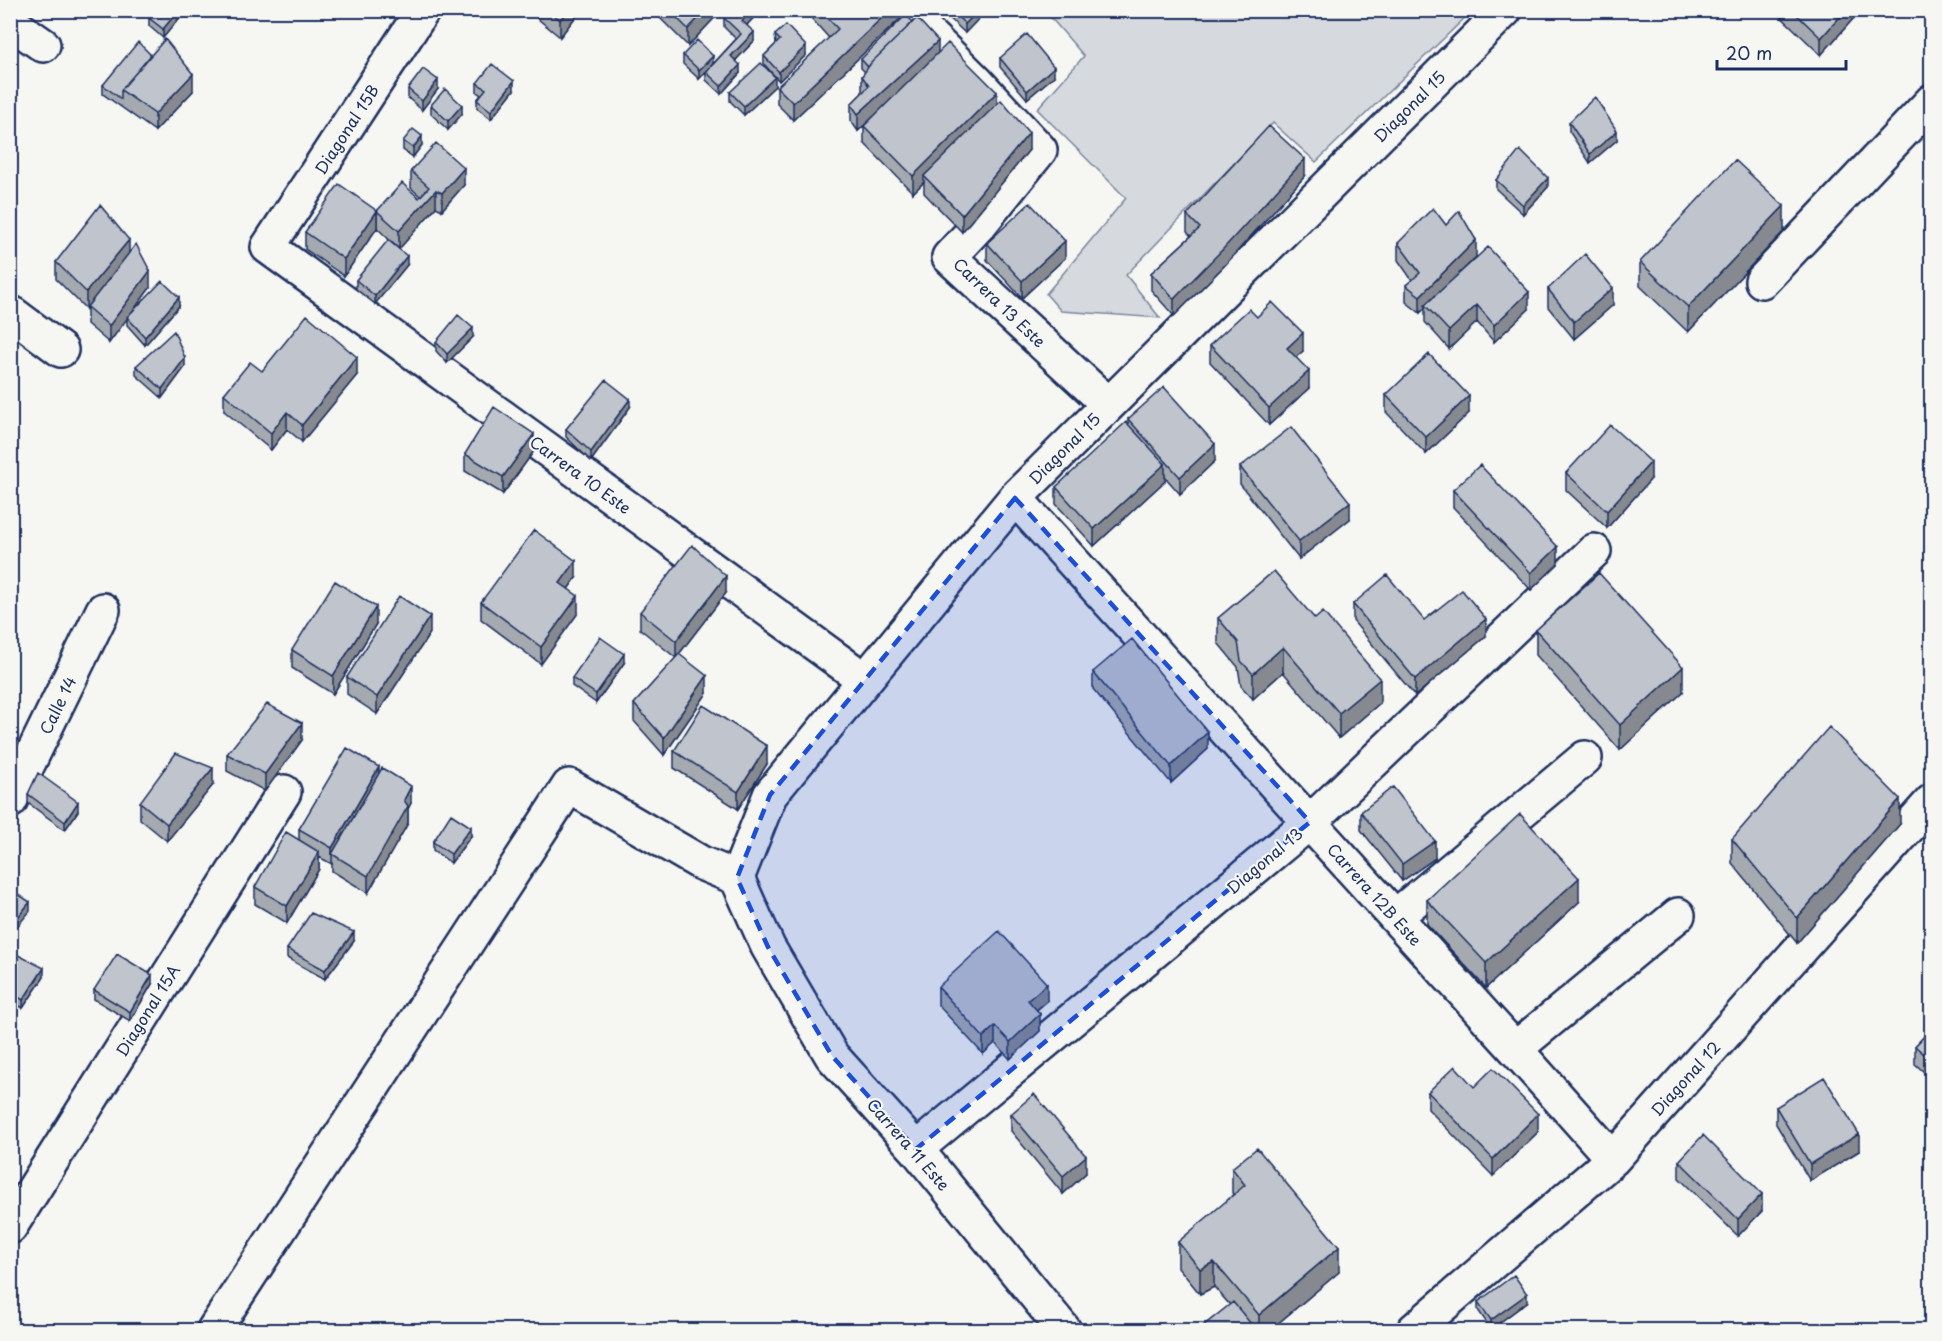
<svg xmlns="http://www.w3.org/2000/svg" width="1942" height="1341" viewBox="0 0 1942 1341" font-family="'Playpen Sans',sans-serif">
<rect width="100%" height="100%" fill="#f6f6f2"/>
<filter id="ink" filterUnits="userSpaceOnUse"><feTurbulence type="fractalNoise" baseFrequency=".0167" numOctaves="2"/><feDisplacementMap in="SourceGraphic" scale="12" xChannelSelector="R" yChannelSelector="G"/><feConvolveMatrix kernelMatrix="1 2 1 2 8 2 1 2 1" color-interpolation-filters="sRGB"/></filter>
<g filter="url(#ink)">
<path fill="#d6d9dd" stroke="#78849e" stroke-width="1.5" d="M1045 11H1472L1316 162 1273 123 1126 275 1160 318 1061 311 1046 294 1126 198 1037 109 1084 56Z"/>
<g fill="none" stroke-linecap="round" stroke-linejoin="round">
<defs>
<path id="minor" d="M423 10 268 247 865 680
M904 10 976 81 1040 150 980 224 949 257 1108 404
M10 22 43 45
M1762 281 1932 101
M10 312 61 350
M1015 498 1515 1049 1613 1159
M10 801 103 610
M1395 917 1585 758
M1515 1049 1678 915
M916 1149 1310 822 1594 551
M10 1227 284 792
M214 1330 569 786 701 863 737 878
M1064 1330 916 1149 832 1056 768 947 737 878 770 795 1015 498 1505 10
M1414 1330 1613 1159 1932 801"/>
</defs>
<use href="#minor" stroke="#1b2f5e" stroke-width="38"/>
<use href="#minor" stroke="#f6f6f2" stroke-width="33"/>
</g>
<path fill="#a5a9b0" stroke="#1b2f5e" stroke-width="1.5" d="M186 10 163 38 149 26V18Z
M527 10H581L560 37Z
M652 10H722L688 46Z
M758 10V13L747 25 754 41 736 60 740 73 721 94 706 80V72L699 79 683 64V55L713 64 736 39 724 27V18Z
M784 10H795L789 16Z
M812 10H901V18L793 120 777 104V87L829 38 812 19Z
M943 10H987L965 33 943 12Z
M1774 10H1861L1821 55Z
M775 35 806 55 779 81 764 64V56L776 44Z
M938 53 997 104 1029 150 962 232 924 193V182L913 193 864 143V126L879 112 858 131 851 121V104L862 93V76L865 72 861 68V59Z
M151 55 193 91 155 131 103 94V85Z
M1000 58 1054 76 1027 99 1000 67Z
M477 83 514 90 491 119 477 108V100L481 95 477 92Z
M775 86 744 115 730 101V92Z
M408 89H438L422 110 408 98Z
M431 105 462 114 448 130 431 114Z
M1569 122 1617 140 1590 163 1569 131Z
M403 141 422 145 413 157 403 150Z
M411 171 464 185 442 210 436 207 399 249 377 228V211L419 198 420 196 411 188Z
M1305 176 1224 266 1174 316 1151 290V273L1191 236 1187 232V215Z
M1496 180 1548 187 1523 214 1496 189Z
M1446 225 1476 257 1456 277 1529 309 1494 342 1477 322 1449 349 1425 322V308L1420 313 1406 302V285L1412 280 1398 260V243Z
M377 228 344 276 305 249V232Z
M1784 231 1688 332 1640 286V262Z
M987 243 1065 258 1022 298 987 260Z
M129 252 150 288 133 310 179 306 145 345 127 325V318L109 343 87 324V307L86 309 56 279V262Z
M407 265 375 304 356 289V280Z
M1548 289 1613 305 1574 339 1548 307Z
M1257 317 1303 351 1296 357 1309 388 1269 425 1210 362V345Z
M473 337 447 363 436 351V342Z
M136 366 185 367 162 398 136 375Z
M262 371 357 375 302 442 287 429 271 450 224 411V394Z
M1386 395 1469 413 1426 454 1386 412Z
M630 407 591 461 566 437V429Z
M1128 419 1215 461 1180 494 1165 477V481L1094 546 1056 504V487L1128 425Z
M534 451 503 494 465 471V454Z
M1240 467 1350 519 1299 559 1240 484Z
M1566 473 1651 479 1607 528 1566 490Z
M1453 490 1558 564 1531 590 1453 507Z
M1274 571 1380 703 1339 738 1283 672 1253 699 1241 686 1238 667 1218 643V618Z
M576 578 568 589 578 613 541 664 481 619V602Z
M726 593 678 655 707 693 664 755 634 721V704L676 658 640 629V612Z
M1353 604 1424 620 1486 636 1415 696 1353 621Z
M376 624 333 694 292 668V650Z
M1536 630 1683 692 1620 750 1536 655Z
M430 633 377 714 347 694V677Z
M624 663 596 703 572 686V678Z
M1093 672 1208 749 1171 783 1093 689Z
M302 740 265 791 227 771V754Z
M674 751 767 764 738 809 674 768Z
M379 773 411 803 408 809V823L368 893 332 871V864L319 857V869L287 923 255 904V887L299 840V829Z
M213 785 167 841 140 819V802Z
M28 794 78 811 65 830 28 803Z
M1361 812 1435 858 1402 881 1361 830Z
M1900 824 1797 943 1732 863V839Z
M471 836 451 863 433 850V842Z
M1427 900 1579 902 1486 988 1427 924Z
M354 941 325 979 287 958V949Z
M10 951 44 977 23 1008 10 1001Z
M152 984 130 1021 94 999V990Z
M938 987 1047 1001 1037 1010 1040 1031 1010 1059 995 1043 983 1054 938 1005Z
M1932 1028V1079L1915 1064V1046Z
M1474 1087 1538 1132 1493 1176 1428 1109V1092Z
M1932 1091V1112L1930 1110V1093Z
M1776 1107 1859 1151 1810 1181 1776 1124Z
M1011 1114 1086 1173 1063 1194 1011 1131Z
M1679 1161 1762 1211 1738 1236 1679 1178Z
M1232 1168 1339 1272 1270 1330H1198L1230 1305 1214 1287 1200 1294 1178 1267V1242L1234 1195 1232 1193Z
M1478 1302H1527L1491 1329 1478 1310Z"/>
<path fill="#868990" stroke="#1b2f5e" stroke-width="1.5" d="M179 10H186L163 38V29Z
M568 10H581L560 37V20Z
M706 10H722L688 46V29Z
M752 10H758V13L742 30V21Z
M789 10H795L789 16Z
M890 10H901V18L793 120V103Z
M979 10H987L965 33V24Z
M1846 10H1861L1821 55V38Z
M754 32V41L731 65V56Z
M938 41V58L858 131V114Z
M806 46V55L779 81V72Z
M713 56V64L699 79V70Z
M740 65V73L721 94V86Z
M1054 67V76L1027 99V91Z
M193 74V91L155 131V114Z
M775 77V86L744 115V106Z
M438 80V89L422 110V101Z
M514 81V90L491 119V111Z
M997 92V109L924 176V182L913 193V176Z
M462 105V114L448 130V121Z
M1617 131V140L1590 163V154Z
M1029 133V150L962 232V215Z
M16 135V152L10 160V143Z
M422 136V145L413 157V148Z
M1305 159V176L1224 266 1174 316V299Z
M464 168V185L442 210V193Z
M1548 178V187L1523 214V205Z
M436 190V207L399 249V231Z
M1784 206V231L1688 332V307Z
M377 211V228L344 276V259Z
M129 240V257L86 309V292Z
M1476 240V257L1426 307 1425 305V308L1420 313V296Z
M1065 241V258L1022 298V281Z
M407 256V265L375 304V296Z
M150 271V288L109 343V326Z
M1613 288V305L1574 339V322Z
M1529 292V309L1494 342V325Z
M179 297V306L145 345V337Z
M1477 305V322L1449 349V331Z
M473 328V337L447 363V354Z
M1303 333V351L1287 365V348Z
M357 357V375L302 442V425Z
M185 358V367L162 398V389Z
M1309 371V388L1269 425V408Z
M1469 396V413L1426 454V437Z
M630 399V407L591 461V452Z
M287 412V429L271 450V433Z
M534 434V451L503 494V477Z
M1215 444V461L1180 494V477Z
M1651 462V479L1607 528V511Z
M1165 464V481L1094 546V529Z
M1350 502V519L1299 559V541Z
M1558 547V564L1531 590V573Z
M576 561V578L560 600V583Z
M726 576V593L676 658V641Z
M578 596V613L541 664V647Z
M376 607V624L333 694V676Z
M430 616V633L377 714V697Z
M1486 619V636L1415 696V679Z
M1283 647V672L1253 699V674Z
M624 654V663L596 703V694Z
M1683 667V692L1620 750V725Z
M707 676V693L664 755V738Z
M1380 679V703L1339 738V713Z
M302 723V740L265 791V774Z
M1208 732V749L1171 783V766Z
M767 746V764L738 809V792Z
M379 767V784L332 854V865V848Z
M213 768V785L167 841V824Z
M411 786V803L408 809V823L368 893V876Z
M1900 799V824L1797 943V918Z
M78 802V811L65 830V822Z
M471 827V836L451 863V854Z
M1435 841V858L1402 881V864Z
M319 852V869L287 923V906Z
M1579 878V902L1486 988V963Z
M30 902V911L10 935V927Z
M354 932V941L325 979V970Z
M44 968V977L23 1008V1000Z
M152 975V984L130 1021V1012Z
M1047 984V1001L1028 1017V1000Z
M1040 1014V1031L1010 1059V1042Z
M995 1026V1043L983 1054V1037Z
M1538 1114V1132L1493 1176V1159Z
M1859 1134V1151L1810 1181V1164Z
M1086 1156V1173L1063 1194V1176Z
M1762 1194V1211L1738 1236V1219Z
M1339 1247V1272L1270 1330H1259V1315Z
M1214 1262V1287L1200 1294V1269Z
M1527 1294V1302L1491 1329V1320Z"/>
<path fill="#c0c4cd" stroke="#1b2f5e" stroke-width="1.5" d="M155 10H179L163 29 149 18Z
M548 10H568L560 20Z
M669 10H706L688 29Z
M731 10H752L742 21 754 32 731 56 740 65 721 86 706 72 741 34 724 18Z
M820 10H890L793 103 777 87 838 29Z
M951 10H979L965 24Z
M1792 10H1846L1821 38Z
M906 15 913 22 871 63 868 67 861 59Z
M917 18 938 41 858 114 851 104 869 86 862 76 871 63Z
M786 25 806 46 779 72 764 56 780 40 775 35Z
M1027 34 1054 67 1027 91 1000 58Z
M165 39 193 74 155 114 121 90Z
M697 40 713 56 699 70 683 55Z
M138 42 151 55 121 90V99L103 85Z
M948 43 997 92 913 176 864 126Z
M761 63 775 77 744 106 730 92Z
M492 64 514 81 491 111 477 100 486 89 477 83Z
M423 69 438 80 422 101 408 89Z
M445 89 462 105 448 121 431 105Z
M1595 97 1617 131 1590 154 1569 122Z
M1001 100 1029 133 962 215 924 176Z
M1269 126 1305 159 1224 248 1174 299 1151 273 1200 228 1187 215Z
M413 129 422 136 413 148 403 141Z
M10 130 16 135 10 143Z
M436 143 464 168 442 193 436 190 399 231 377 211 402 183 419 198 429 187 411 171Z
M1520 150 1548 178 1523 205 1496 180Z
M1735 160 1784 206 1688 307 1640 262Z
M339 184 377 211 344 259 305 232Z
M1030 203 1065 241 1022 281 987 243Z
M100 205 129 240 86 292 56 262Z
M1433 208 1446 225 1459 211 1476 240 1420 296 1406 285 1420 273 1398 243Z
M388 240 407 256 375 296 356 280Z
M136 244 150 271 109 326 87 307Z
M1488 247 1529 292 1494 325 1477 305 1449 331 1425 305Z
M1585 254 1613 288 1574 322 1548 289Z
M162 281 179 297 145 337 127 317Z
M1272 302 1303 333 1287 348 1309 371 1269 408 1210 345 1249 309 1257 317Z
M307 315 357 357 302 425 287 412 271 433 224 394 250 362 262 371Z
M458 315 473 328 447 354 436 342Z
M174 331 185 358 162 389 136 366Z
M1429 354 1469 396 1426 437 1386 395Z
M606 380 630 399 591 452 566 429Z
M1164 387 1215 444 1180 477 1128 419Z
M494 407 534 434 503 477 465 454Z
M1126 422 1165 464 1094 529 1056 487Z
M1610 425 1651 462 1607 511 1566 473Z
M1291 427 1350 502 1299 541 1240 467Z
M1480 465 1558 547 1531 573 1453 490Z
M534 530 576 561 560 583 578 596 541 647 481 602Z
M692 545 726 576 676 641 640 612Z
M1274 571 1315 619 1323 612 1380 679 1339 713 1283 647 1253 674 1241 661 1238 642 1218 618Z
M1599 573 1683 667 1620 725 1536 630Z
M1387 575 1424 620 1462 590 1486 619 1415 679 1353 604Z
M335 581 376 607 333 676 292 650Z
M399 596 430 616 377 697 347 677Z
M600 637 624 654 596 694 572 678Z
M1132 639 1208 732 1171 766 1093 672Z
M679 654 707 676 664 738 634 704Z
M267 704 302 723 265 774 227 754Z
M703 705 767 746 738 792 674 751Z
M1829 727 1900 799 1797 918 1732 839Z
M347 748 379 767 332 848 299 829Z
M176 753 213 768 167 824 140 802Z
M382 768 411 786 404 800 408 806 368 876 332 854Z
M38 773 78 802 65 822 28 794Z
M1393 787 1435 841 1402 864 1361 812Z
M451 814 471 827 451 854 433 842Z
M1520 814 1579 878 1486 963 1427 900Z
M286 832 319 852 287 906 255 887Z
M10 889 30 902 10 927Z
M311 913 354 932 325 970 287 949Z
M999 931 1047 984 1028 1000 1040 1014 1010 1042 995 1026 983 1037 938 987Z
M10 951 44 968 23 1000 10 992Z
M117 954 152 975 130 1012 94 990Z
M1932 1028V1061L1915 1046Z
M1455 1066 1474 1087 1493 1068 1538 1114 1493 1159 1428 1092Z
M1824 1077 1859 1134 1810 1164 1776 1107Z
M1034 1094 1086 1156 1063 1176 1011 1114Z
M1703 1135 1762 1194 1738 1219 1679 1161Z
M1257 1148 1339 1247 1259 1315 1214 1262 1200 1269 1178 1242 1245 1185 1232 1168Z
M1514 1275 1527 1294 1491 1320 1478 1302Z
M1233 1302 1256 1330H1198Z"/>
</g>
<path fill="#1d4ed8" fill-opacity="0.2" stroke="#1d4ed8" stroke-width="4.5" stroke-dasharray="12 8" stroke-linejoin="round" d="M1015 498 1310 822 916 1149 832 1056 768 947 737 878 770 795Z"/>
<g text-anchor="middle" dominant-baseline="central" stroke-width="4.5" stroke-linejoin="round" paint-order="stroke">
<g font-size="16" fill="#1b2f5e" stroke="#f6f6f2">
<text transform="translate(1409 106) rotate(-45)">Diagonal 15</text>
<text transform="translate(346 129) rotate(-57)">Diagonal 15B</text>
<text transform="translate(1000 302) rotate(44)">Carrera 13 Este</text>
<text transform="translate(1064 448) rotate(-45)">Diagonal 15</text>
<text transform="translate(581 474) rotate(36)">Carrera 10 Este</text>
<text transform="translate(57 705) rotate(-64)">Calle 14</text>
<text transform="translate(1264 860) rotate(-40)">Diagonal 13</text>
<text transform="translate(1375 894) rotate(48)">Carrera 12B Este</text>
<text transform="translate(147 1010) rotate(-58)">Diagonal 15A</text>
<text transform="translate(1685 1078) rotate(-48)">Diagonal 12</text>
<text transform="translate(909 1144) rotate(49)">Carrera 11 Este</text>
</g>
</g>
<rect width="1942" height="1341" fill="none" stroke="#f6f6f2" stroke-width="36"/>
<rect x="18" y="18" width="1906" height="1305" fill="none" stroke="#1b2f5e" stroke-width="2" filter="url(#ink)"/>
<path d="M1717 60v9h129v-9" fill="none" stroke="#1b2f5e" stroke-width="3"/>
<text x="1726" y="60" font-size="18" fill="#1b2f5e" stroke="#f6f6f2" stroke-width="4.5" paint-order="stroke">20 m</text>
</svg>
